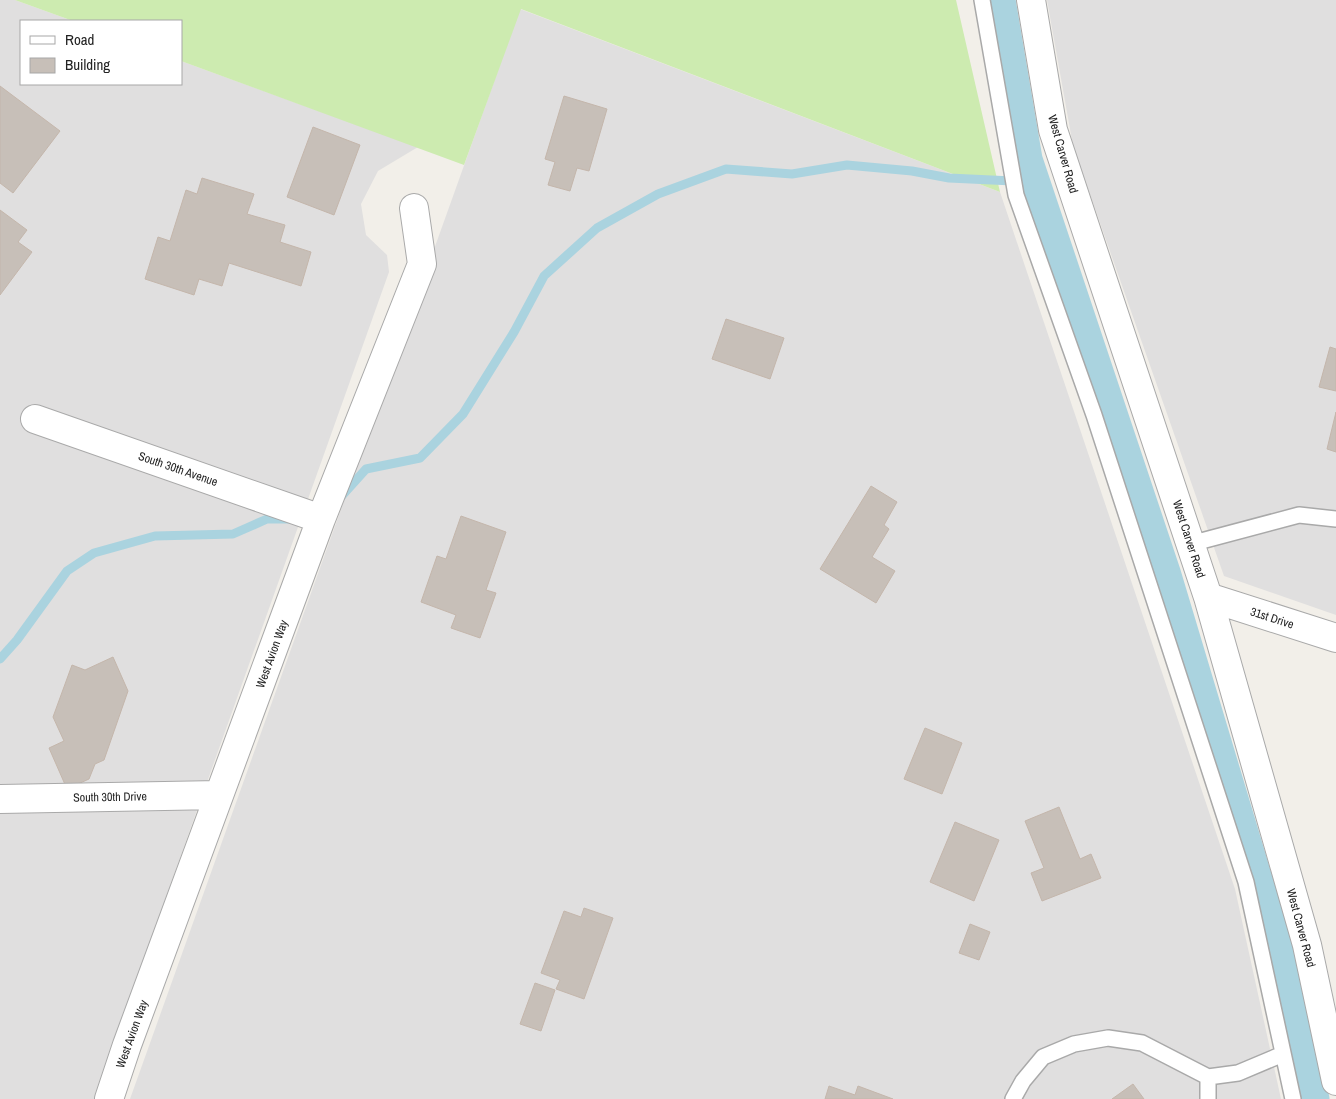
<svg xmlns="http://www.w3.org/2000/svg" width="1336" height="1099" viewBox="0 0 1336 1099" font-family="'Archivo Narrow',sans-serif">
<rect width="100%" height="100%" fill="#f2efe9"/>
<path fill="#e0dfdf" d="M0 0H15L73 21H21V84H181V61L418 147 378 171 361 204 366 235 387 255 389 272 94 1099H0Z
M1047 0H1336V615L1224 576 1073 146Z
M520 9 1000 192 1235 889 1281 1099H130Z"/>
<path fill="#cdebb0" d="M15 0H956L1000 192 521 9 464 165 181 61V21H73Z"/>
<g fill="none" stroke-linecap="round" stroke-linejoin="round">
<path stroke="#aad3df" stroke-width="9" d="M339 499 366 469 420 458 463 414 514 332 544 276 597 228 658 194 726 169 792 174 847 165 912 171 949 178 1036 182
M0 659 17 640 67 571 94 553 155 536 233 534 267 519H290"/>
<path stroke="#aad3df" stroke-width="29" d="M1001 0 1028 159 1166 572 1285 969 1315 1099"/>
</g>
<path fill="#c7bfb8" stroke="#c4b6ab" d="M0 86 60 131 13 193 0 183Z
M564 96 607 109 589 171 577 168 570 191 548 185 555 162 545 159Z
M313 127 360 145 334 215 287 197Z
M202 178 254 194 247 214 285 225 280 242 311 252 301 286 229 263 222 286 199 279 194 295 145 279 158 237 170 241 186 190 197 194Z
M0 210 27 230 18 242 32 252 0 295Z
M726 319 784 338 770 379 712 359Z
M1330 347 1336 349V391L1319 387Z
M1336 412V452L1327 449Z
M871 486 897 502 884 525 889 529 872 557 895 571 876 603 820 569Z
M461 516 506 532 486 590 496 593 480 638 451 628 456 615 421 602 437 556 446 559Z
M113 657 128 691 104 760 95 764 89 779 67 789 49 748 64 741 53 717 72 665 85 670Z
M925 728 962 743 942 794 904 779Z
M1059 807 1080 859 1091 854 1101 878 1042 901 1031 873 1044 868 1025 821Z
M955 822 999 840 974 901 930 882Z
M584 908 613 918 584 999 556 989 560 980 541 973 564 911 581 917Z
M970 924 990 932 979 960 959 953Z
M535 983 555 990 541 1031 520 1024Z
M1133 1084 1144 1099H1112Z
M829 1086 855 1095 858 1086 893 1099H825Z"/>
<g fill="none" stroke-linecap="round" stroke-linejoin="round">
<defs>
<path id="lane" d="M982 0 1016 195 1094 415 1246 882 1293 1099
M1190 544 1299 515 1336 519
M1013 1099 1023 1081 1043 1057 1074 1044 1108 1038 1142 1043 1208 1077 1238 1073 1283 1054
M1208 1099V1077"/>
<path id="street" d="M1031 0 1053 130 1208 597 1307 945 1336 1081
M35 419 321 519
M1208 597 1336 638
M0 799 219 795
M109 1099 127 1045 321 519 422 264 414 208"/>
</defs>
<use href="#lane" stroke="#a9a9a9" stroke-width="18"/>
<use href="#street" stroke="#a9a9a9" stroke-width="30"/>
<use href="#lane" stroke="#fff" stroke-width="15"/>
<use href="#street" stroke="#fff" stroke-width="28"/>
</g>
<g text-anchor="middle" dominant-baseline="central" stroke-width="4.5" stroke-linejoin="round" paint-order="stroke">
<g font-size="12" fill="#222" stroke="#fff">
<text transform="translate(1063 154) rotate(74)">West Carver Road</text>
<text transform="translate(178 469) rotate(19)">South 30th Avenue</text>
<text transform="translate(1189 539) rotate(72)">West Carver Road</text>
<text transform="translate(1272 618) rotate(18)">31st Drive</text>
<text transform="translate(272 654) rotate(-70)">West Avion Way</text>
<text transform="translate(110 797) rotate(-1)">South 30th Drive</text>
<text transform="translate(1301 928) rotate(75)">West Carver Road</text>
<text transform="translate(132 1034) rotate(-70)">West Avion Way</text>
</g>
</g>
<rect x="20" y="20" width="162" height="65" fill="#ffffff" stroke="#a7a7a7"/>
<rect x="30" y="36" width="25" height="8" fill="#ffffff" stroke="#a7a7a7"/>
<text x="65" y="45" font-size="15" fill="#222222">Road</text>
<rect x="30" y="58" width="25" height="15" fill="#c7bfb8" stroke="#a7a7a7"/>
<text x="65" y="70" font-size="15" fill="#222222">Building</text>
</svg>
